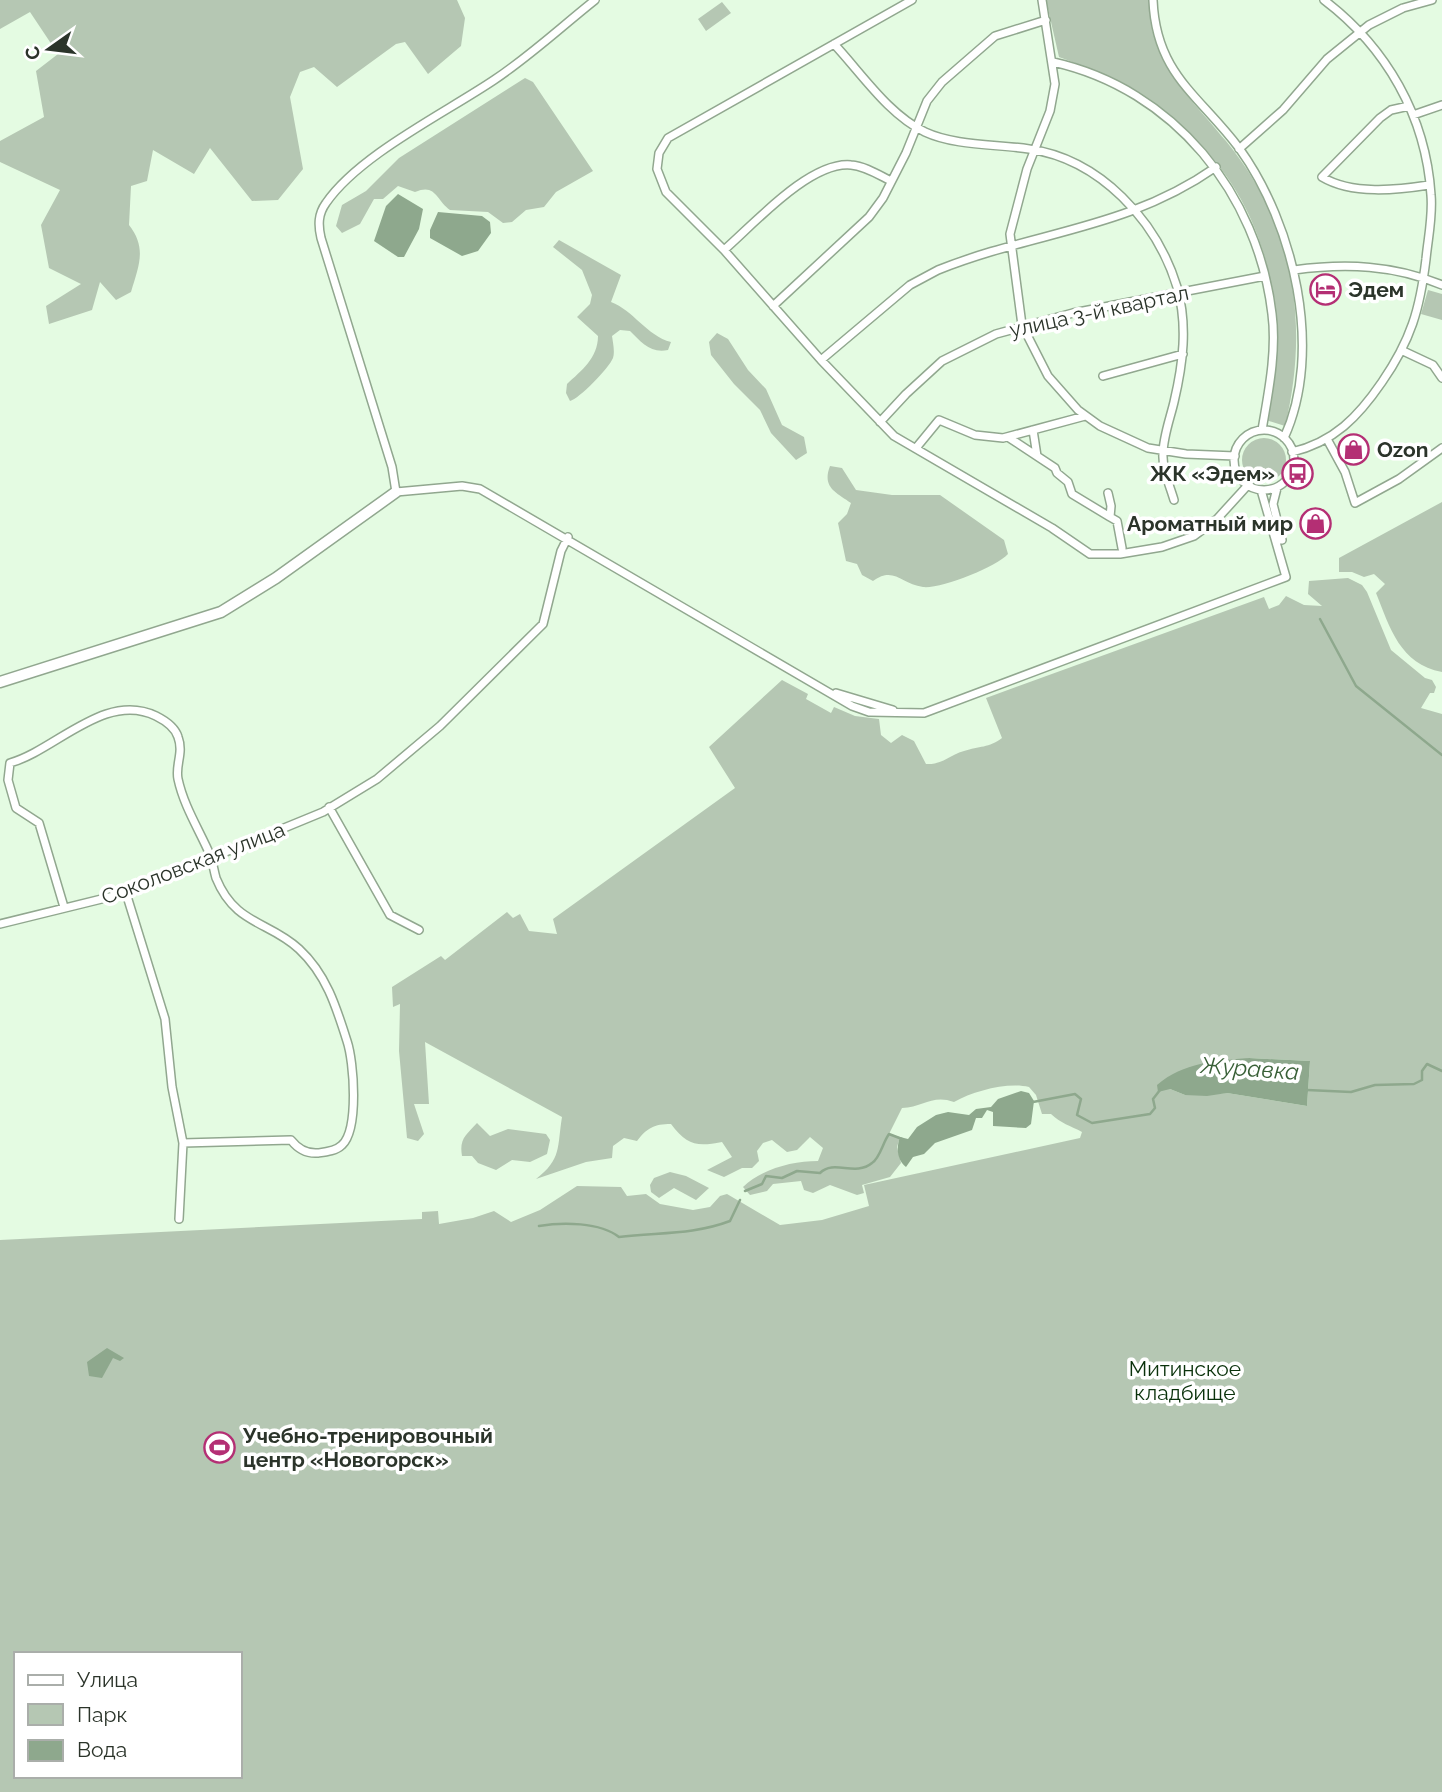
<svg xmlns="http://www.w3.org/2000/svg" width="1442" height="1792" viewBox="0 0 1442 1792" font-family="Raleway,sans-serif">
<rect width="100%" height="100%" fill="#e4fbe2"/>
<path fill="#b5c7b3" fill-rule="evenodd" d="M0 0H457L465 18 461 46 428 74 405 42 396 44 337 87 314 67 300 72 290 97 303 169 278 200 252 201 210 148 194 174 153 150 147 181 131 186 129 225C147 248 139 265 131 292L116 300 100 282 92 310 49 324 46 306 81 284 49 268 41 225 60 190 0 162V141L44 117 36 71 58 54 30 12 0 29Z
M1046 0H1149C1150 65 1188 94 1226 141 1294 224 1310 323 1285 426L1266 420C1304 247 1225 116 1059 57Z
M722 2 731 13 706 31 698 19Z
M525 78 533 82 593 171 556 192 544 207 526 210 512 222 503 223 488 212 450 210C436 200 436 183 415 192L398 186 383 199H374L360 224 342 233 336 226 342 205 366 191 399 158Z
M559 240 621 275 611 302C633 310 647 336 671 342L668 350C651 354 641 342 630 331L620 330 612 336C613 343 615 352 613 358 609 368 579 399 570 401L566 393 567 384C581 371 598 358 598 336L577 317 590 304 592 295 582 270 553 247Z
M1428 290 1442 294V320L1421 314Z
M717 333 728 339 748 370 766 389 782 425 804 437 807 453 796 460 771 433 760 410 734 384 711 355 709 342Z
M1242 460a22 22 0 1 1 44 0a22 22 0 1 1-44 0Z
M830 466 842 468 856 490 892 495H940L1004 540 1008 554C996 567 941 589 923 587 901 584 894 566 873 581L862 575 857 564 846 561 838 523 847 514 851 503C835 492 822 487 830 466Z
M1442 502V672C1400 664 1390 628 1376 593L1385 584 1374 574 1364 577 1352 572H1339V558Z
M1348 578 1362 585 1367 592 1391 650 1425 678 1432 680 1436 687 1434 693H1430L1421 708 1442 714V1792H0V1240L422 1219V1212L438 1211 439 1224 473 1218 494 1211 511 1222 540 1210 577 1186 621 1187 627 1196 646 1194 660 1204 693 1210 710 1207 720 1196 727 1194 780 1225 822 1220 869 1206 864 1185 1080 1138 1082 1132C1071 1126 1060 1123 1051 1114H1042L1036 1095 1029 1087C1007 1082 974 1091 954 1102 933 1094 923 1107 902 1108L889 1134 900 1137 897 1147 901 1163 890 1177 862 1185 864 1193 857 1195 830 1185 813 1193 804 1190 801 1181 773 1184 767 1191 750 1195 743 1187C762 1169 792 1161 818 1161L823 1148 810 1137 797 1150 787 1152 772 1140 763 1143 757 1151 759 1161 752 1168H742L724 1177 707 1170 732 1157 722 1142C696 1147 687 1145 671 1124 654 1124 647 1128 637 1141L624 1138 613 1146 612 1158 586 1162 536 1179C562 1159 557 1147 562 1117L425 1042 429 1104H414L424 1134 418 1141 407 1138 399 1051 400 1004 393 1007 392 987 441 956 445 960 507 912 513 918 520 914 529 931 557 934 553 919 735 788 709 747 782 680 808 694 806 699 831 713 834 707 855 716 879 719 881 735 891 743 902 735 914 741 926 764C943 765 949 755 964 751 979 746 989 748 1002 738L986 698 1264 597 1269 609 1279 605 1286 596 1304 605 1322 606 1308 594 1309 581ZM1249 1058 1310 1061 1307 1106 1227 1093 1185 1095 1170 1089ZM16 1654H240V1776H16Z
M477 1123 490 1136 508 1129 546 1134 550 1140 547 1154 530 1162 512 1160 496 1170 478 1163 472 1156H462C459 1139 466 1135 477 1123Z
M670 1172 686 1176 709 1188 696 1200 674 1188 659 1198 651 1192 650 1185 654 1178Z"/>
<path fill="#8ea88d" d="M398 194 423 209 419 229 404 257H398L374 241 386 206Z
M438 212 482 216 490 222 491 233 478 251 462 256 430 238V230Z
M1249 1058 1310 1061 1307 1106 1227 1093 1207 1096 1185 1095 1170 1089 1158 1092 1157 1085C1184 1062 1215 1061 1249 1058Z
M1021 1091 1029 1093 1034 1101 1031 1124 1026 1128 993 1126V1112L987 1110 982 1118H976L972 1130 935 1143 924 1154 913 1157 906 1167C897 1160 896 1148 900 1137L908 1139 917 1127 936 1115 948 1112 969 1115 976 1109 991 1107 998 1099Z
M107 1348 124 1358 120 1361 113 1358 102 1378 89 1376 87 1362Z"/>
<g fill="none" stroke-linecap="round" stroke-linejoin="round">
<path stroke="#8ea88d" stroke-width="2.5" d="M1320 619 1356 686 1442 755
M1307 1090 1351 1092 1375 1085 1414 1084 1422 1080V1071L1427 1064 1442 1071
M1033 1102 1075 1094 1081 1099 1077 1115 1092 1123 1150 1114 1155 1108 1153 1099 1160 1090
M745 1191 762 1184 766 1176 782 1178 797 1171 820 1173C834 1159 855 1177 872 1163 880 1158 883 1142 889 1134L902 1139
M539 1226C562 1222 600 1222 619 1237 658 1232 693 1235 730 1221L740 1200"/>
<defs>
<path id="street" d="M595 0C561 27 530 56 494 80 445 113 359 155 326 203 318 214 318 225 321 238L392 467 396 492 462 486 480 489 852 706 869 712 924 713 1286 577 1261 490
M912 0 668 138 659 153 657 169 666 192 724 250 821 360 894 436 1052 528 1090 554H1120L1162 547 1194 536 1217 519 1248 485
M1042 0 1055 84 1050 111 1027 169 1010 234 1022 325 1048 376 1078 410 1100 426 1148 448 1186 454 1235 456
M1153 0C1156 74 1199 95 1239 148 1294 224 1324 351 1284 438
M834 44C862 74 888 114 925 132 955 146 997 144 1029 149 1100 159 1157 221 1177 287 1188 325 1183 364 1174 402 1170 419 1163 437 1163 454 1162 469 1170 486 1174 500
M1053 62C1174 89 1258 194 1272 314 1277 352 1268 394 1262 430
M1409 106 1391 110 1380 118 1322 177C1352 195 1397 190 1429 185
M1413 115 1442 105
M1239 149 1283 110 1327 59 1369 25 1403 8 1432 0
M724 250C754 224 810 161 851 165 865 166 879 175 891 181
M1294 270C1346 263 1394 265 1442 285
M773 306 869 217 883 198 906 153 927 101 942 82 995 36 1046 20
M1401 350 1433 365 1442 378
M821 360 910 285 938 270C1035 231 1126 230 1216 167
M1103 376 1183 354
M880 422 906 394 942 361 996 334 1073 313 1265 276
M1033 430 1037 456
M1234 460a30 30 0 1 1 60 0a30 30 0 1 1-60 0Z
M1008 437 1055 468 1057 473 1068 482 1072 494 1110 517 1111 506 1108 493
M1327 439 1345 472 1355 503 1399 479 1442 448
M916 448 939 420 975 435 1003 438 1085 416
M1292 452C1334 442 1358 417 1382 382 1411 340 1420 309 1426 259 1428 238 1433 216 1431 195 1426 116 1386 47 1324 0
M1277 488 1273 504 1282 540
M1110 517 1117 521 1122 548
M836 693 893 710
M329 807 390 915 419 930
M126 893 165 1019 172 1087 183 1143 179 1219
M64 907 39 823 16 808 8 780 10 763C56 750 105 691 156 716 166 721 175 727 178 737 184 753 175 765 178 779 184 807 200 831 211 857 213 864 214 871 216 878 235 925 269 921 299 949 326 974 336 1006 347 1041 354 1062 359 1129 342 1145 336 1151 326 1152 318 1153 306 1154 298 1149 291 1140L183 1143
M0 924 126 893 323 812 377 779 440 726 543 624 561 551 568 537"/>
<path id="secondary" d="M0 682 221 612 276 578 396 492"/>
</defs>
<use href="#street" stroke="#91a78f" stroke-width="10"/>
<use href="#secondary" stroke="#91a78f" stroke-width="13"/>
<use href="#street" stroke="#fff" stroke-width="7"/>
<use href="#secondary" stroke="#fff" stroke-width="10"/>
</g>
<defs>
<symbol id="hotel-ring" viewBox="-11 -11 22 22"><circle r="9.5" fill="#fff" stroke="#b42f74" stroke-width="1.5"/><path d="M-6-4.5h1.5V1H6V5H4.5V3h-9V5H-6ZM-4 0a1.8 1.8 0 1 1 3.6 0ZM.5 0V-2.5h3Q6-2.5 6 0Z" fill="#b42f74"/></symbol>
<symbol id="shop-ring" viewBox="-11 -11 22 22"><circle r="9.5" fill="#fff" stroke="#b42f74" stroke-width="1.5"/><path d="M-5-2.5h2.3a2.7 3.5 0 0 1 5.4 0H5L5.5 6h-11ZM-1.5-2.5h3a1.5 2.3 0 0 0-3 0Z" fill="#b42f74"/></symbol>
<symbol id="bus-ring" viewBox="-11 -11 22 22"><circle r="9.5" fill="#fff" stroke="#b42f74" stroke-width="1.5"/><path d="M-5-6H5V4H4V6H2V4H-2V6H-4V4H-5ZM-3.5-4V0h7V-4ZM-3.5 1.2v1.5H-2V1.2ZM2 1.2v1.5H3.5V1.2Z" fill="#b42f74"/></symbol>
<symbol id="stadium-ring" viewBox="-11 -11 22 22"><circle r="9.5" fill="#fff" stroke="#b42f74" stroke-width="1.5"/><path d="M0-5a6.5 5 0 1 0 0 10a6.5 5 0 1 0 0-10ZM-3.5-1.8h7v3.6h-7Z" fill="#b42f74"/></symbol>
</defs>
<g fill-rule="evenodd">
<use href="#hotel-ring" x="1308" y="272" width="35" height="35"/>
<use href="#shop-ring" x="1336" y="432" width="35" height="35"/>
<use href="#bus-ring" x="1280" y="456" width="35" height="35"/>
<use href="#shop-ring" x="1298" y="506" width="35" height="35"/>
<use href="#stadium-ring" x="202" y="1430" width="35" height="35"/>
</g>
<g text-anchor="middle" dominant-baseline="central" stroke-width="7" stroke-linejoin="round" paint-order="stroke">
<g font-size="21" font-weight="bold" fill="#2b342a" stroke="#fff" text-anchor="start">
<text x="1348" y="289">Эдем</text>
<text x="1377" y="449">Ozon</text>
<text x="1275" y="473" text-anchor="end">ЖК «Эдем»</text>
<text x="1293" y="523" text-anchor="end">Ароматный мир</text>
<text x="243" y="1435">Учебно-тренировочный<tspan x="243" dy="24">центр «Новогорск»</tspan></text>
</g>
<g font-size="21" fill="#2b342a" stroke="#fff">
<text transform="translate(1099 311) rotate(-12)">улица 3-й квартал</text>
<text transform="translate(193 863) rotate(-21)">Соколовская улица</text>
</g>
<g font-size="21" fill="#0a320b" stroke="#fff">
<text x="1185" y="1368">Митинское<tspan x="1185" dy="24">кладбище</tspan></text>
</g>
<g font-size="23" font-style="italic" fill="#396037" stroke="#fff">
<text transform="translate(1250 1068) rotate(4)">Журавка</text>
</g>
</g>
<rect x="14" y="1652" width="228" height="126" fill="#ffffff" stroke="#aaaeaa" stroke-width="2"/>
<rect x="28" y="1675" width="35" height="10" fill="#ffffff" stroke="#aaaeaa" stroke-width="2"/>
<text x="77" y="1687" font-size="21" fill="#2b342a">Улица</text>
<rect x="28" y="1704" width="35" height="21" fill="#b5c7b3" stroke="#aaaeaa" stroke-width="2"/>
<text x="77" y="1722" font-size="21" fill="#2b342a">Парк</text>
<rect x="28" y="1740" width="35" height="21" fill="#8ea88d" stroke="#aaaeaa" stroke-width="2"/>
<text x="77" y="1757" font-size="21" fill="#2b342a">Вода</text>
<g transform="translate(49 49) rotate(256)" stroke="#ffffff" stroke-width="5" paint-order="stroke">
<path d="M0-5L12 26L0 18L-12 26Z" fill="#2b342a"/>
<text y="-10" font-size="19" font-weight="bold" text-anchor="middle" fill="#2b342a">С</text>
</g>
</svg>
